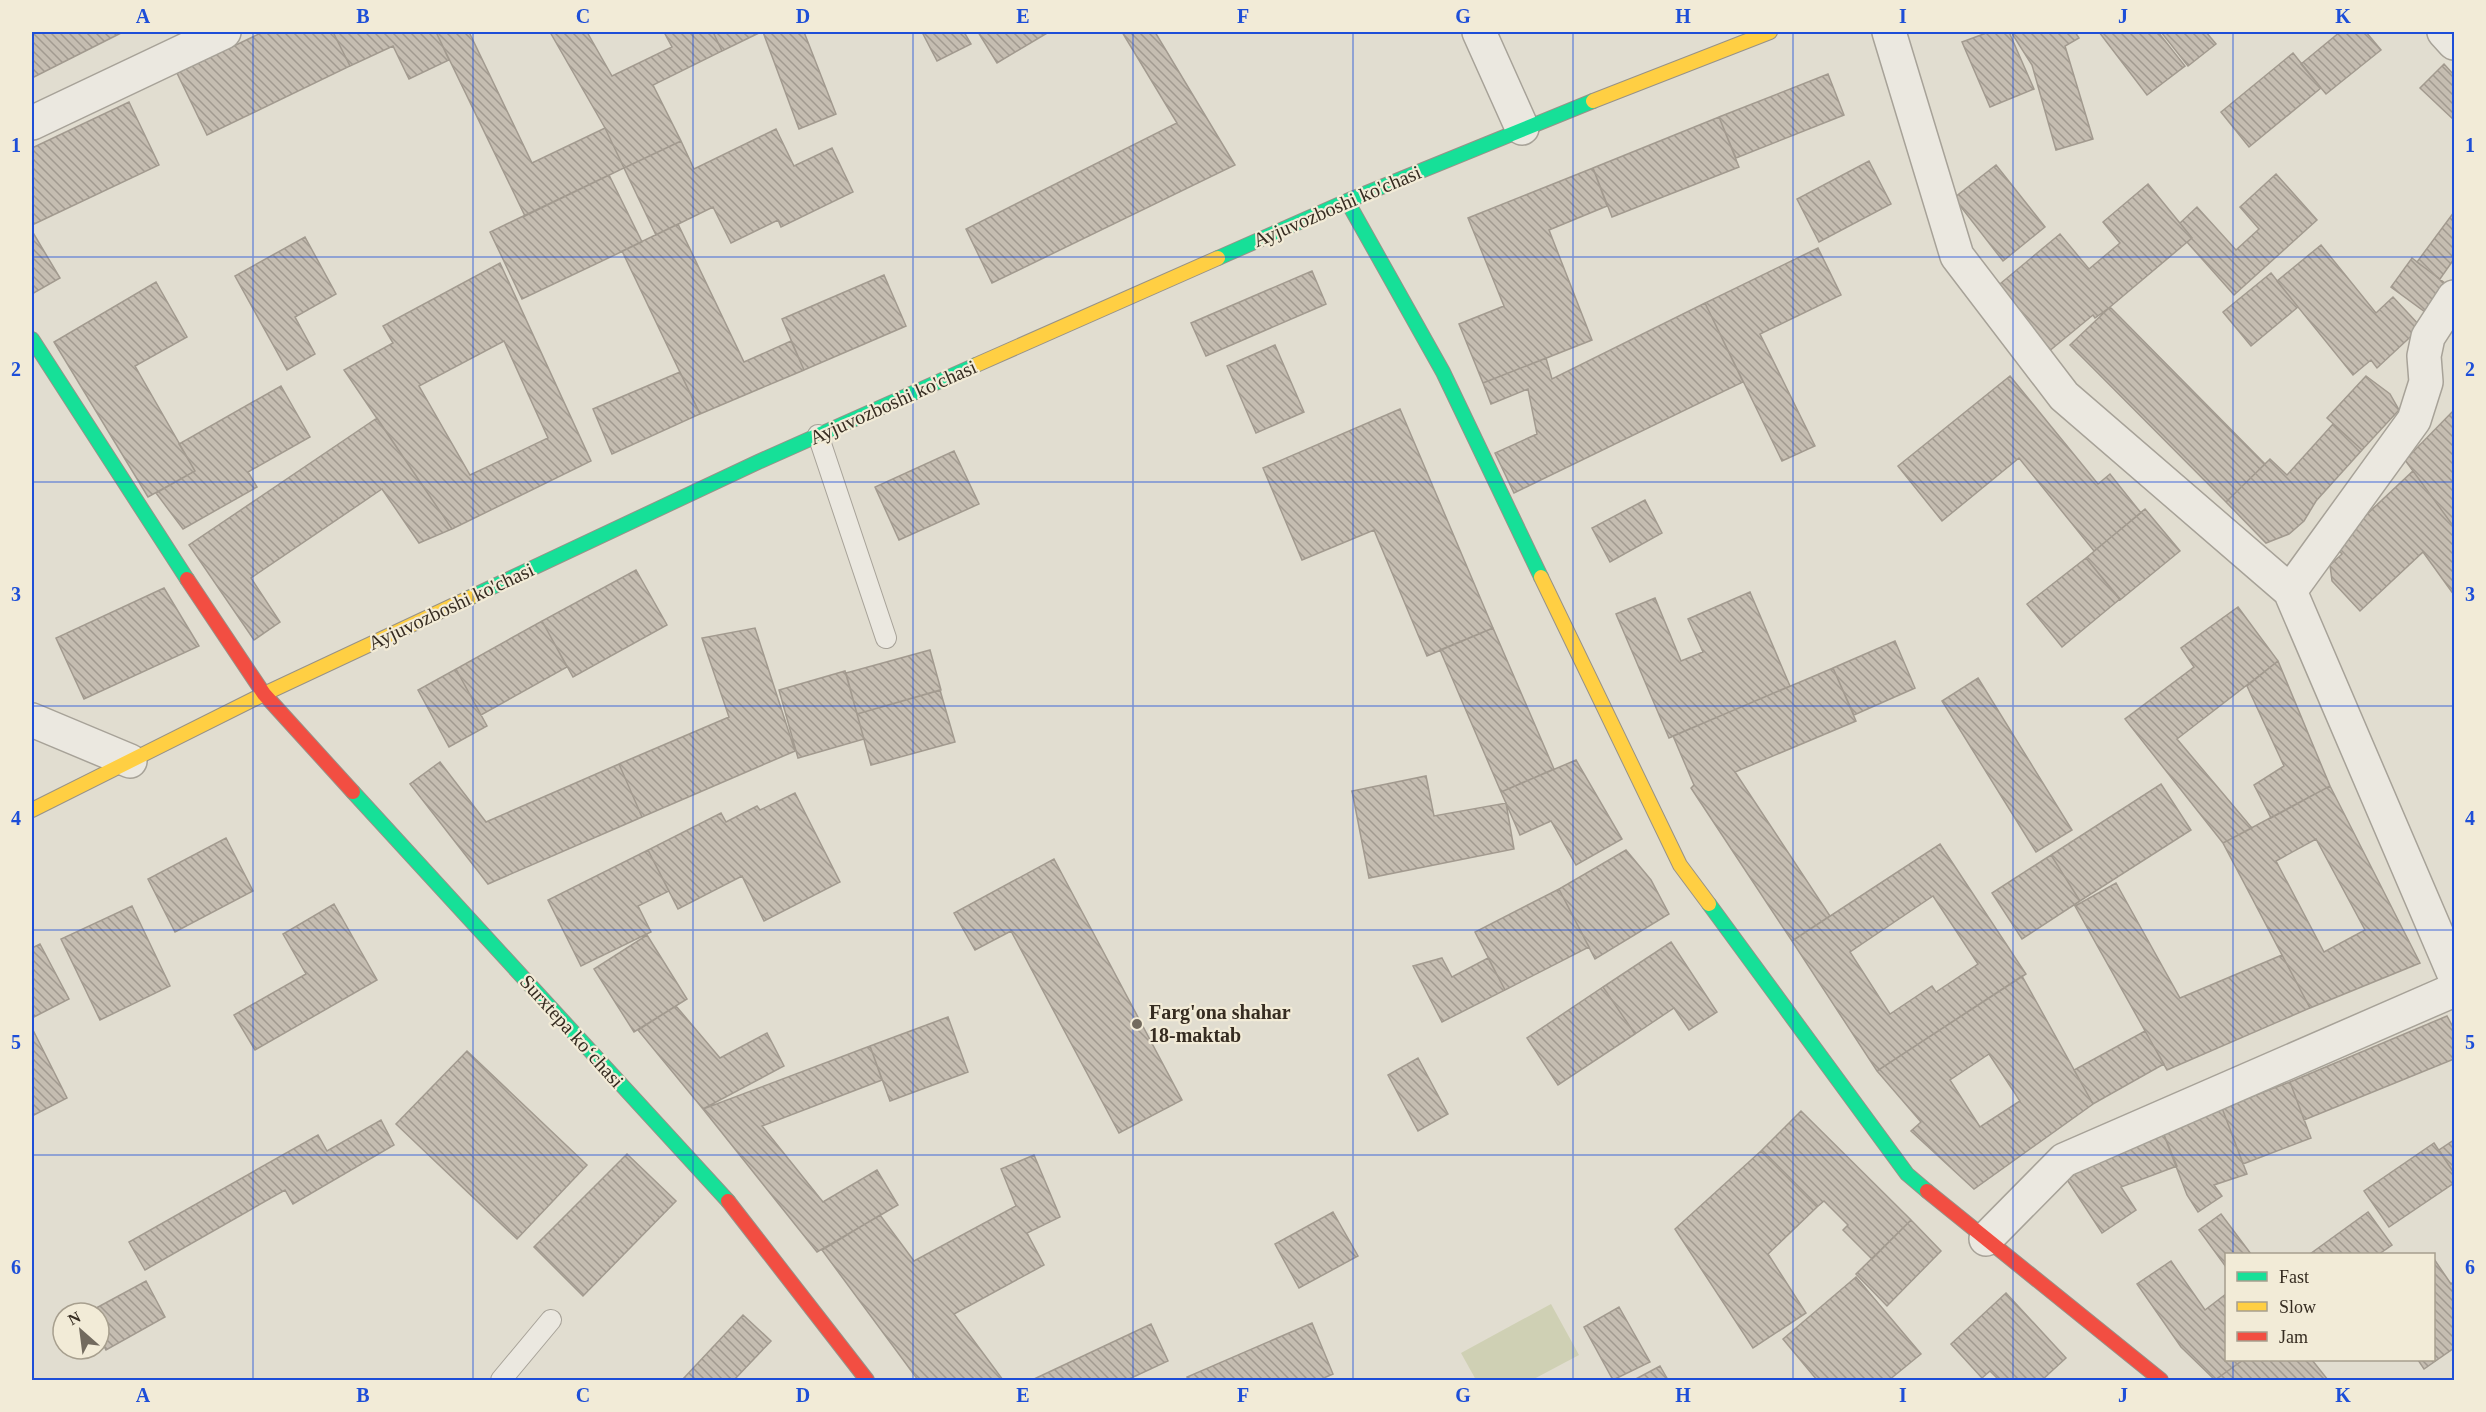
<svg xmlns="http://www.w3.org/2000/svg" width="2486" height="1412" viewBox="0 0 2486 1412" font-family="Georgia,serif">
<defs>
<pattern id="building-back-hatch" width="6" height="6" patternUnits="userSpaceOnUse" patternTransform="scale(1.5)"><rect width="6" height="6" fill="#c5bdb1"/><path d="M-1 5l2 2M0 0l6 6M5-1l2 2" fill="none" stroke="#a19a90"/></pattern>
</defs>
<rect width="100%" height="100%" fill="#e1ddd0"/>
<path fill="#cfd0b4" d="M1551 1304 1579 1355 1532 1380H1476L1461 1353Z"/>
<path fill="url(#building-back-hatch)" stroke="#a29a8f" stroke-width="1.5" fill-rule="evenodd" d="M32 32H123L32 78Z
M263 32H333L350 66 207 135 177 73Z
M333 32H436L449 60 409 79 393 46 350 66Z
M436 32H469L532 163 605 128 624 168 525 216Z
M550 32H587L612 76 672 47 664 32H713L722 51 653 85 681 141 624 168 605 128Z
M713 32H761L722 51Z
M763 32H804L836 114 799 129Z
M922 32H964L971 44 937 61Z
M978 32H1049L997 63Z
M1122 32H1155L1235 165 992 283 966 229 1177 123Z
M1989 32H2009L2034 89 1990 107 1962 42Z
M2011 32H2075L2079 38 2065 46 2093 139 2056 150 2032 65Z
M2099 32H2158L2185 66 2147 95Z
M2161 32H2206L2216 44 2188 66Z
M2340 32H2366L2381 50 2326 94 2301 64Z
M2293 53 2321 88 2249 147 2221 112Z
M2444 64 2454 75V120L2420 88Z
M1828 74 1844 115 1736 158 1719 117Z
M129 102 159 165 32 225V148Z
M1719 117 1739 167 1612 217 1593 168Z
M776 129 794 166 832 148 853 192 781 227 778 220 731 243 713 207 656 235 624 168 681 141 694 169Z
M1869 161 1891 204 1819 242 1797 199Z
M1996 165 2045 227 2003 261 1954 198Z
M1593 168 1607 206 1549 230 1592 340 1483 383 1459 324 1504 306 1468 218Z
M2276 174 2317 220 2234 295 2187 242 2192 238 2180 223 2197 207 2236 250 2259 229 2240 207Z
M609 175 642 242 522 299 490 232Z
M2148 184 2192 238 2110 307 2095 318 2093 315 2042 357 1989 293 2060 234 2089 269 2120 243 2103 222Z
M2454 212V259L2440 279 2417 262Z
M678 224 744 362 791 341 804 370 700 414 622 251Z
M32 231 60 278 32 294Z
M305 237 336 294 295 317 315 354 287 370 235 276Z
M2321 245 2376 313 2393 297 2421 327 2377 368 2371 360 2353 375 2277 281Z
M1818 248 1841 295 1760 334 1815 446 1782 461 1705 303Z
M2412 258 2446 284 2425 312 2391 287Z
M500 263 591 461 452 529 344 370 393 343 383 326ZM504 341 548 438 470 475 419 386Z
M1312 271 1326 304 1206 356 1191 323Z
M2271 273 2298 307 2251 346 2223 312Z
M884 275 906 326 804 370 782 319Z
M156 282 187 337 135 366 195 471 148 497 54 342Z
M1705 303 1743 382 1514 493 1495 453 1537 434 1528 389 1491 404 1483 383 1546 358 1552 379Z
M2110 307 2265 464 2226 502 2070 345Z
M1275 345 1304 412 1256 433 1227 366Z
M680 372 700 414 612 454 593 409Z
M2010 376 2098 484 2110 474 2141 513 2094 551 2019 458 1942 521 1898 466Z
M2366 376 2390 394 2399 410 2362 450 2327 418Z
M281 386 310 437 248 472 257 487 183 529 156 493 195 471 179 444Z
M1400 409 1493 628 1427 656 1374 530 1302 560 1263 468Z
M2454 410V527L2405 460Z
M377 418 452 529 419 543 382 489 251 578 280 622 254 640 189 545Z
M2333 424 2362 450 2316 501 2304 521 2289 534 2266 543 2226 502 2270 459 2287 475Z
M954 451 979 504 899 540 875 487Z
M2413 471 2454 527V595L2423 552 2360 611 2332 581 2330 565 2342 554 2334 545Z
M1645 500 1662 533 1610 562 1592 528Z
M2145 509 2180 551 2120 600 2086 558Z
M2086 558 2120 599 2062 647 2027 604Z
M636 570 667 625 573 677 542 621Z
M164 588 199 646 84 699 56 638Z
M1750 592 1790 686 1669 738 1616 614 1655 598 1681 661 1703 652 1688 619Z
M2238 607 2278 661 2177 739 2252 828 2223 843 2125 719 2194 667 2181 648Z
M542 621 567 667 481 715 456 669Z
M755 628 795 751 642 817 619 764 729 717 702 638Z
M1493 628 1554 769 1501 792 1440 650Z
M1895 641 1915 688 1854 715 1833 668Z
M930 650 941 690 857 714 846 673Z
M2278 661 2330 786 2271 818 2254 785 2284 766 2247 686Z
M1833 668 1856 721 1735 772 1830 916 1792 941 1691 788 1694 785 1673 736Z
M456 669 487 726 449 747 418 690Z
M845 671 864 739 798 758 779 690Z
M1978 678 2072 830 2036 852 1942 701Z
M940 690 955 742 871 765 857 714Z
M1576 760 1622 839 1576 865 1551 821 1520 835 1501 792Z
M440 762 486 822 619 764 642 817 488 884 410 784Z
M1426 776 1434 816 1506 803 1514 849 1369 878 1352 791Z
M2161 784 2191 830 2080 901 2051 855Z
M2330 786 2420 963 2310 1008 2223 843ZM2316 839 2365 930 2324 952 2276 861Z
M795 793 840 882 764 921 742 876 678 909 648 850 721 813 726 822 757 806 760 810Z
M226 838 253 891 175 932 148 879Z
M1940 844 2026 974 1877 1071 1792 941ZM1933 896 1978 964 1936 992 1932 986 1890 1014 1850 952Z
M648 850 669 891 638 906 651 932 581 966 548 900Z
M1626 850 1651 880 1669 914 1595 959 1559 889Z
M2051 855 2080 901 2022 939 1992 893Z
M1054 859 1182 1100 1119 1133 1011 931 975 950 954 913Z
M2116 883 2180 998 2282 955 2310 1008 2167 1070 2075 906Z
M1559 889 1589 947 1505 990 1475 932Z
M334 904 377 980 255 1050 234 1015 306 974 283 934Z
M132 906 170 986 100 1020 61 939Z
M647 935 687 999 634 1032 594 969Z
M1671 942 1717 1012 1689 1030 1674 1008 1635 1034 1603 987Z
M40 944 69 999 32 1018V948Z
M1442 958 1452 977 1488 958 1505 990 1442 1022 1413 966Z
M2022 976 2093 1104 1974 1189 1911 1131 1921 1122 1877 1071ZM1989 1054 2020 1101 1980 1127 1950 1080Z
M1603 987 1635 1034 1558 1085 1527 1038Z
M676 1006 720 1058 767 1033 784 1066 703 1109 638 1030Z
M2447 1016 2454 1029V1059L2304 1120 2290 1082Z
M948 1017 968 1072 890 1101 870 1046Z
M32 1028 67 1098 32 1116Z
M2145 1031 2164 1064 2093 1104 2074 1070Z
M870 1046 882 1080 762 1126 823 1202 877 1170 898 1205 817 1252 703 1109Z
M467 1051 587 1165 517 1239 396 1124Z
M1418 1058 1448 1114 1418 1131 1388 1075Z
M2290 1082 2311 1138 2243 1164 2222 1108Z
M2222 1108 2247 1174 2214 1185 2222 1196 2198 1212 2187 1195 2162 1130Z
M1801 1111 1911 1220 1872 1259 1843 1230 1848 1225 1824 1201 1817 1207 1761 1151Z
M381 1120 394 1145 293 1204 285 1190 145 1270 129 1242 318 1135 327 1151Z
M2162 1130 2177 1166 2121 1187 2136 1210 2102 1233 2060 1169Z
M2454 1140V1173L2439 1150Z
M2434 1143 2454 1173V1183L2389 1227 2364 1191Z
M1761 1151 1817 1207 1768 1254 1806 1313 1753 1348 1675 1229Z
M627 1154 676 1201 583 1296 534 1247Z
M1034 1155 1060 1217 1027 1233 1044 1265 954 1314 1003 1380H918L822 1250 880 1215 914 1261 1016 1206 1001 1169Z
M1333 1212 1358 1256 1299 1288 1275 1244Z
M2368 1212 2392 1245 2379 1254H2310Z
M2221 1214 2251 1254H2226V1267L2199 1230Z
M1911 1220 1941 1251 1887 1306 1856 1274Z
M2434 1259 2451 1284 2454 1281V1348L2424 1369 2418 1360H2434Z
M2171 1261 2205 1310 2226 1294V1360H2243L2215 1380 2181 1347 2137 1284Z
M1856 1277 1921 1354 1889 1380H1817L1783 1339Z
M146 1281 165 1317 106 1350 99 1337V1313H87Z
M2006 1293 2066 1358 2042 1380H1999L1990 1371 1982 1378 1951 1344Z
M1619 1307 1650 1362 1613 1380 1584 1327Z
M743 1315 771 1341 734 1380H682Z
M1312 1323 1333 1374 1319 1380H1189L1187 1377Z
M1151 1324 1168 1361 1127 1380H1032Z
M2243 1360H2312L2328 1380H2215Z
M1660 1366 1668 1380H1634Z"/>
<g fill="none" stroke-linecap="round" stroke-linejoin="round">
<defs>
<path id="lane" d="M818 435 886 638
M501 1380 551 1320"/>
<path id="street" d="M1479 32 1522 128
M1889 32 1957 256 2064 396 2290 591 2414 420 2426 382 2424 356 2428 337 2454 297
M2444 32 2454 43
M32 123 224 32
M2290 591 2454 974
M32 720 130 761
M1986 1239 2064 1160 2454 990"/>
<path id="fast" d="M1347 201 1443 372 1541 577
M1218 258 1347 201 1593 101
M32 339 187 579
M471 597 758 462 976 365
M353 792 728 1201
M1709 904 1907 1174 1927 1191"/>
<path id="slow" d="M1593 101 1770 32
M976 365 1218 258
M1541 577 1680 865 1709 904
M32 810 264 694 471 597"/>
<path id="jam" d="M187 579 264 694 353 792
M1927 1191 2161 1380
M728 1201 867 1380"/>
</defs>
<use href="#lane" stroke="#a7a298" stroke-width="22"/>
<use href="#street" stroke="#a7a298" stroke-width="36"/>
<use href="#fast" stroke="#979288" stroke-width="16"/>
<use href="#slow" stroke="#979288" stroke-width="16"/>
<use href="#jam" stroke="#979288" stroke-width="16"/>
<use href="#lane" stroke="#ebe8e0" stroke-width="20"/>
<use href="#street" stroke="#ebe8e0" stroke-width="33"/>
<use href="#fast" stroke="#16e098" stroke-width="14"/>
<use href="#slow" stroke="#ffcf43" stroke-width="14"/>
<use href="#jam" stroke="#f24e42" stroke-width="14"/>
</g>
<path fill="none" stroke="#1d4ed8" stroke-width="1.5" stroke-opacity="0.55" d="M253 32V1380M473 32V1380M693 32V1380M913 32V1380M1133 32V1380M1353 32V1380M1573 32V1380M1793 32V1380M2013 32V1380M2233 32V1254M32 257H2454M32 482H2454M32 706H2454M32 930H2454M32 1155H2454M2233 1360V1380"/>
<circle fill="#726a5e" stroke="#f2ebd7" stroke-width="2" cx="1137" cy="1024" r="6"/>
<g text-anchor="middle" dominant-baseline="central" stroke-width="4.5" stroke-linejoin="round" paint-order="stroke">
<g font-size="20" fill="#362c21" stroke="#f2ebd7">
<text transform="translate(1337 206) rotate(-23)">Ayjuvozboshi ko'chasi</text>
<text transform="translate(893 402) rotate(-24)">Ayjuvozboshi ko'chasi</text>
<text transform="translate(451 606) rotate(-25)">Ayjuvozboshi ko'chasi</text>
<text transform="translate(572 1031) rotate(48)">Surxtepa koʻchasi</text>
</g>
<g font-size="20" font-weight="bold" fill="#362c21" stroke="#f2ebd7" text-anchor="start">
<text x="1149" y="1012">Farg'ona shahar<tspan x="1149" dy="23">18-maktab</tspan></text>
</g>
</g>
<rect width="2486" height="1412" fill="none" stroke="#f2ebd7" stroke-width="66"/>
<rect x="2225" y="1253" width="210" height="108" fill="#f2ebd7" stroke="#a79f8e" stroke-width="1.5"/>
<rect x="2237" y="1272" width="30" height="9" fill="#16e098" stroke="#a79f8e" stroke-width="1.5"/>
<text x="2279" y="1283" font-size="18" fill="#362c21">Fast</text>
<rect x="2237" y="1302" width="30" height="9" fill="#ffcf43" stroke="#a79f8e" stroke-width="1.5"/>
<text x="2279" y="1313" font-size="18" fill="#362c21">Slow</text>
<rect x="2237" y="1332" width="30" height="9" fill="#f24e42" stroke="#a79f8e" stroke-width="1.5"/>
<text x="2279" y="1343" font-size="18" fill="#362c21">Jam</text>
<g transform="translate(81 1331) rotate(332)"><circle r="28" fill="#f2ebd7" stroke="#a79f8e" stroke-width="1.5"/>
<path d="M0-4.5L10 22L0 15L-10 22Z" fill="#726a5e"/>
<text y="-9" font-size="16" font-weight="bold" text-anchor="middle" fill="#362c21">N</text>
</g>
<rect x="33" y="33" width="2420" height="1346" fill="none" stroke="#1d4ed8" stroke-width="2"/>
<g font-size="20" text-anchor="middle" font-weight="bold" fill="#1d4ed8">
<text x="143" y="23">A</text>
<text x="363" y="23">B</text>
<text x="583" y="23">C</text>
<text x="803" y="23">D</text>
<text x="1023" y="23">E</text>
<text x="1243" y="23">F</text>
<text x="1463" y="23">G</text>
<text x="1683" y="23">H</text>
<text x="1903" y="23">I</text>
<text x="2123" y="23">J</text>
<text x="2343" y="23">K</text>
<text x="16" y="152">1</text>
<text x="2470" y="152">1</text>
<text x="16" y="376">2</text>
<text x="2470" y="376">2</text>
<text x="16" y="601">3</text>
<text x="2470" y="601">3</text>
<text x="16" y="825">4</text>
<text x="2470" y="825">4</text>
<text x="16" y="1049">5</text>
<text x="2470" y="1049">5</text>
<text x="16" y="1274">6</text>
<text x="2470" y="1274">6</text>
<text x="143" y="1402">A</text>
<text x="363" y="1402">B</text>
<text x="583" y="1402">C</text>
<text x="803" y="1402">D</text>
<text x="1023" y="1402">E</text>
<text x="1243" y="1402">F</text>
<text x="1463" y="1402">G</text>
<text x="1683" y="1402">H</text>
<text x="1903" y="1402">I</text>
<text x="2123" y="1402">J</text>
<text x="2343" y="1402">K</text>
</g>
</svg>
